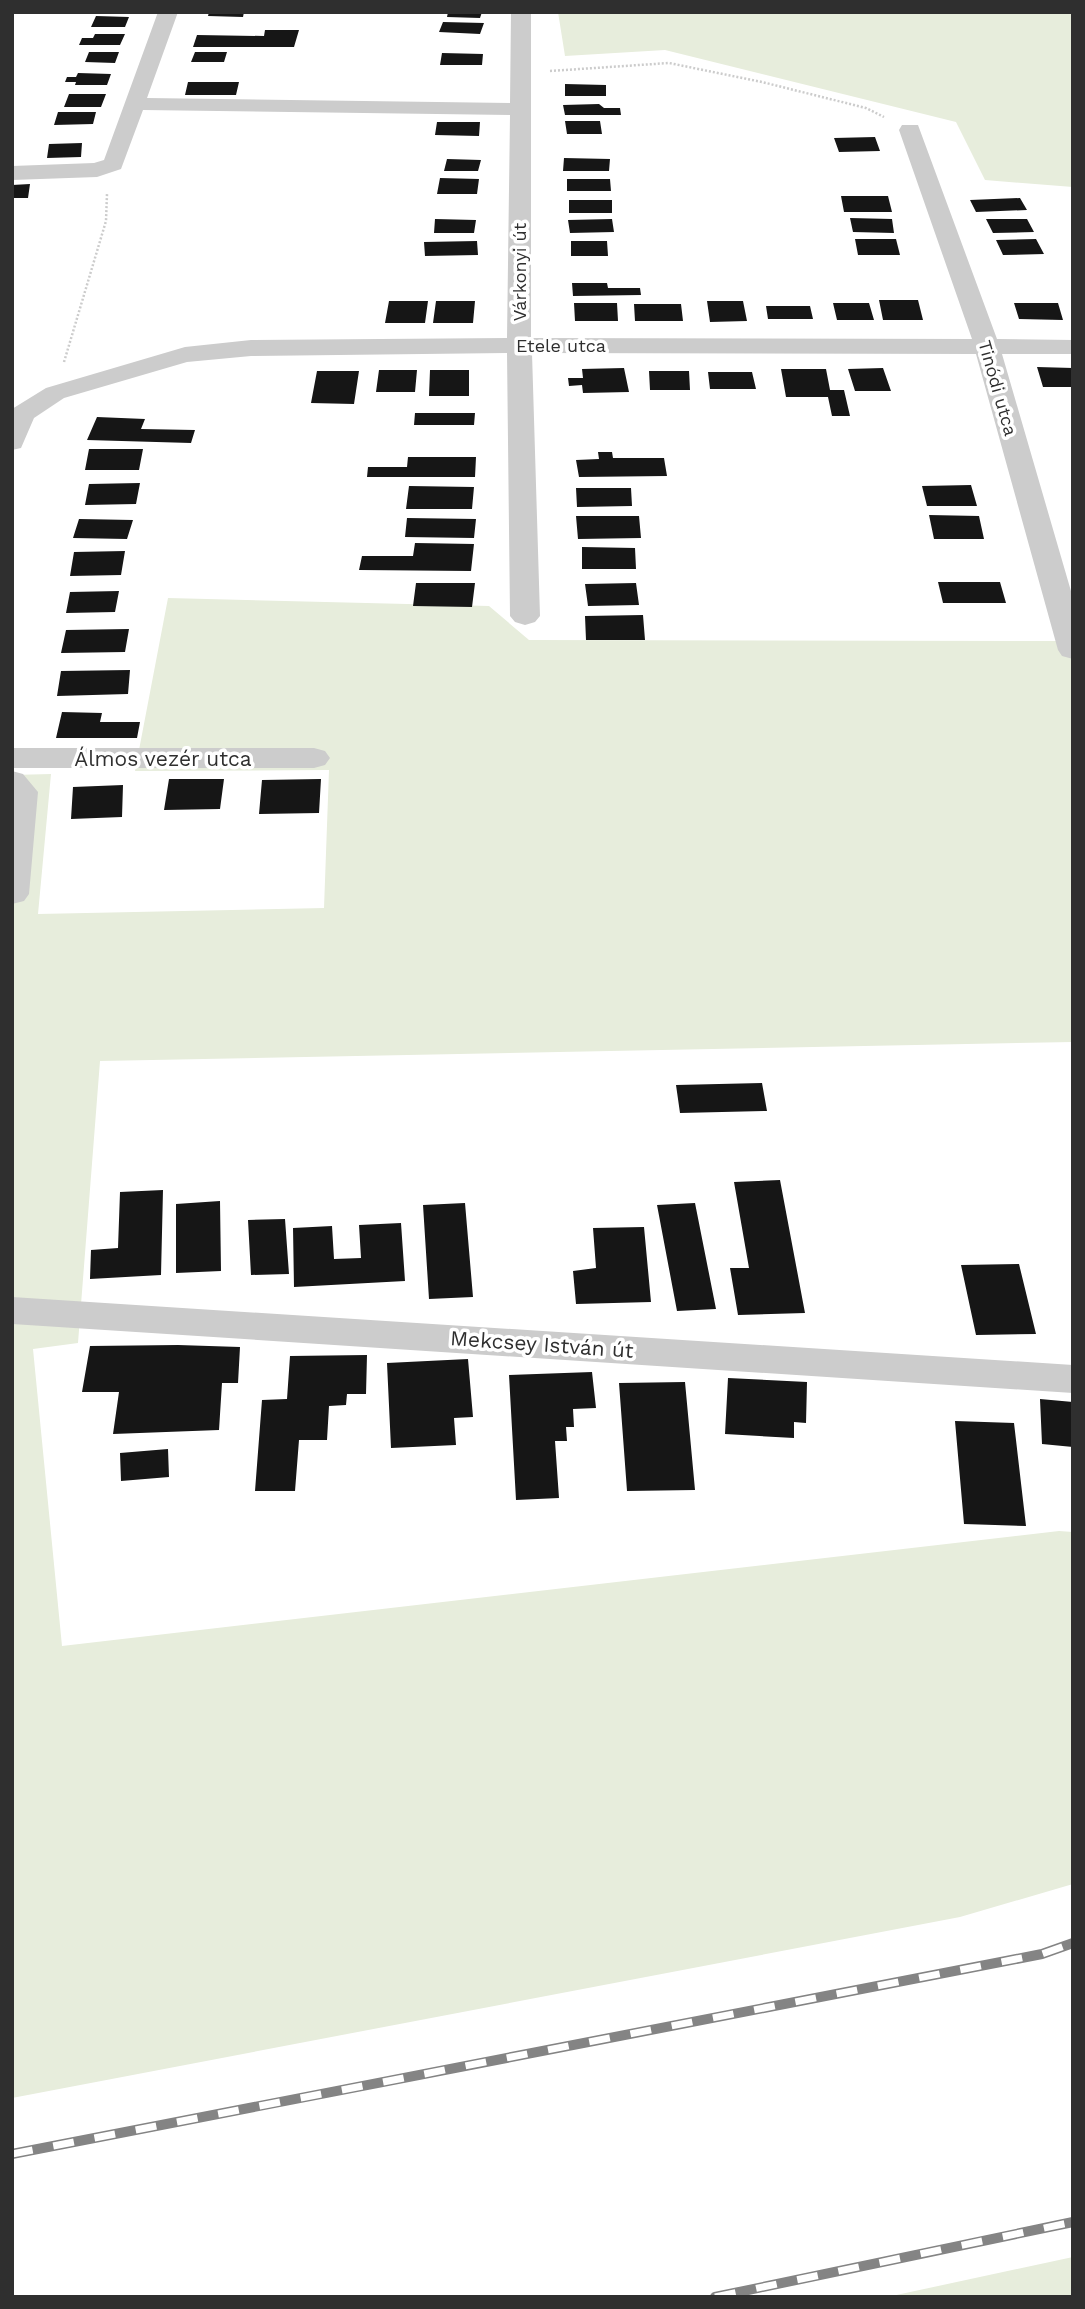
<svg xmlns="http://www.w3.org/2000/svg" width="1085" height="2309" viewBox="0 0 1085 2309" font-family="'Work Sans',sans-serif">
<rect width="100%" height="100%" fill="#fff"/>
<path fill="#e7eddc" d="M558 12H1073V187L985 180 956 122 665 50 565 56Z
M168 598 489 606 529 640 1073 641V1042L100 1061 78 1343 33 1349 62 1646 1059 1531 1073 1532V1884L960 1917 12 2098V775L51 774 38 914 324 908 329 770 135 771Z
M1073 2257V2297H887Z"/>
<path fill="#161616" d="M209 12H244L243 17 208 16Z
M448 12H482L480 18 447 17Z
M96 16 129 17 125 27H91Z
M443 22 484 23 480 34 439 32Z
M265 30H299L294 47H193L197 35 264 36Z
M95 34H125L120 45H79L82 38H93Z
M89 52H119L115 63 85 62Z
M195 52H227L224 62H191Z
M442 53 483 54 482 65H440Z
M78 73 111 74 107 85H75L76 82H65L67 77H76Z
M188 82H239L236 95H185Z
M565 84 606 85V96H565Z
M69 94H106L101 107H64Z
M599 104 604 108H620L621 115H565L563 105Z
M58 112H96L93 124 54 125Z
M565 121H600L602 134H567Z
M437 122H480L479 136 435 135Z
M875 137 880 151 839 152 834 138Z
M82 143 81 157 47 158 49 144Z
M564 158 610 159 609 171H563Z
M447 159 481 160 478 171H444Z
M440 178 479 179 477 194H437Z
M567 179H610L611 191H567Z
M30 184 28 198H12V185Z
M841 196H888L892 212H844Z
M1020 198 1027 210 976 212 970 200Z
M569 200H612V213H569Z
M850 218 892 219 894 233 853 232Z
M435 219 476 220 474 233H434Z
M612 219 614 232 570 233 568 220Z
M986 219H1027L1034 232 993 233Z
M855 239H896L900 255H858Z
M1036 239 1044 254 1003 255 996 240Z
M477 241 478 255 425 256 424 242Z
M571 241H607L608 256H571Z
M572 283H607L608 288H640L641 295 573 296Z
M879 300H918L923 320H883Z
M389 301H428L425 323H385Z
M436 301H475L473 323H433Z
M707 301H743L747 321 710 322Z
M574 303H617L618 321H575Z
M833 303H869L874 320H837Z
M1014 303H1058L1063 320 1019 319Z
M634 304H681L683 321H635Z
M766 306H810L813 319H768Z
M1037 367 1073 368V387H1043Z
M624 368 629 392 583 393 582 385 569 386 568 378H583L582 369Z
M883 368 891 391H855L848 369Z
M781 369H826L830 390H844L850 416H832L828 397H786Z
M379 370H417L415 392H376Z
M430 370H469V396H429Z
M317 371H359L354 404 311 403Z
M649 371H689L690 390H650Z
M708 372H752L756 389H710Z
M415 413H475L474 425H414Z
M97 417 145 419 141 429 195 430 191 443 87 440Z
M89 449H143L139 470H85Z
M598 452H612L613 458H664L667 476 579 477 576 460 599 459Z
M408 457H476L475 477H367L368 467H407Z
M140 483 136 504 85 505 89 484Z
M971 485 977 506H927L922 486Z
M409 486 474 487 472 509H406Z
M576 488H631L632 506 577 507Z
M929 515 979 516 984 539H934Z
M576 516H639L641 538 578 539Z
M407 518 476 519 474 538 405 537Z
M79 519 133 520 127 539 73 538Z
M415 543 474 544 471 571 359 570 362 556H413Z
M582 547 635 548 636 569H582Z
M125 551 121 575 70 576 74 552Z
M938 582H1000L1006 603H943Z
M416 583H475L472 607 413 606Z
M636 583 639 605 588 606 585 584Z
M119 591 115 612 66 613 70 592Z
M643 615 645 640H586L585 616Z
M129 629 125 652 61 653 66 630Z
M130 670 128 694 57 696 61 671Z
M62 712 102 713 100 722H140L137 738H56Z
M169 779H224L220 809 164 810Z
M321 779 319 813 259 814 262 780Z
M123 785 122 817 71 819 73 787Z
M762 1083 767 1111 680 1113 676 1085Z
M780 1180 805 1313 738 1315 730 1268H749L734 1182Z
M163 1190 161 1275 90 1279 91 1250 118 1248 120 1192Z
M220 1201 221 1271 176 1273V1204Z
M465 1203 473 1297 429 1299 423 1205Z
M695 1203 716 1309 677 1311 657 1205Z
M285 1219 289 1274 251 1275 248 1220Z
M401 1223 405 1281 294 1287 293 1228 332 1226 334 1259 361 1258 359 1225Z
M644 1227 651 1302 576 1304 573 1271 596 1268 593 1228Z
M1019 1264 1036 1334 976 1335 961 1265Z
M178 1345 240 1347 238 1383H222L219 1430 113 1434 119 1392H82L90 1346Z
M367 1355 366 1394H347L346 1405 329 1406 327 1440H299L295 1491H255L262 1400 287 1399 290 1356Z
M468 1359 473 1417 454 1418 456 1445 391 1448 387 1363Z
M592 1372 596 1408 573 1409 574 1427H566L567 1441H555L559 1498 516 1500 509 1375Z
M728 1378 807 1382 806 1423 794 1422V1438L725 1434Z
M685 1382 695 1490 627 1491 619 1383Z
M1040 1399 1073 1402V1447L1042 1444Z
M955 1421 1014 1423 1026 1526 964 1524Z
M168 1449 169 1477 121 1481 120 1453Z"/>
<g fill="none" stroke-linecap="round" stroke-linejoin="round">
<path stroke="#ccc" stroke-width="2.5" stroke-dasharray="2 2" stroke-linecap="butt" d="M550 71 669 63 762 82 866 108 884 117
M64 362 106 221 107 194"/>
<path fill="#ccc" fill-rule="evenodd" d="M158 12H178L147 98 510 103 511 12H531V338L972 339 899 130 902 125H918L997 339 1073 340V354H1002L1073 598V659L1062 656 1058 650 976 354 532 353 540 616 535 622 525 625 515 622 510 616 507 353 251 356 187 362 64 398 34 418 21 448 12 450V409L46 388 185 347 251 340 507 338 510 115 143 110 121 169 97 177 12 180V166L94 163 104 160Z
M12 748H314L325 751 330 758 325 765 314 768H12Z
M12 771 23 774 38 792 29 894 24 901 12 904Z"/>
<path fill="#ccc" fill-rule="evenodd" d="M12 1297 1073 1365V1393L12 1324Z"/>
<defs>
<path id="rail" d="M12 2154 1042 1954 1073 1943
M715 2297 1073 2222"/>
</defs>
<use href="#rail" stroke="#848484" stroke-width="10"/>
<use href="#rail" stroke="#fff" stroke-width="7" stroke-dasharray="21" stroke-linecap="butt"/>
</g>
<g text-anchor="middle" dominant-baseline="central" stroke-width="7" stroke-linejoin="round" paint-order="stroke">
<g font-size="18" fill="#2f2f2f" stroke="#fff">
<text transform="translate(519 272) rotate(-90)">Várkonyi út</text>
<text x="561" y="345">Etele utca</text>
<text transform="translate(998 388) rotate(74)">Tinódi utca</text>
</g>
<g font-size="21" fill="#2f2f2f" stroke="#fff">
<text x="163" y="758">Álmos vezér utca</text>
<text transform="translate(542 1344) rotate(4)">Mekcsey István út</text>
</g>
</g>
<rect width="1085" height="2309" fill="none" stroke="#2f2f2f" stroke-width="28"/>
</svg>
